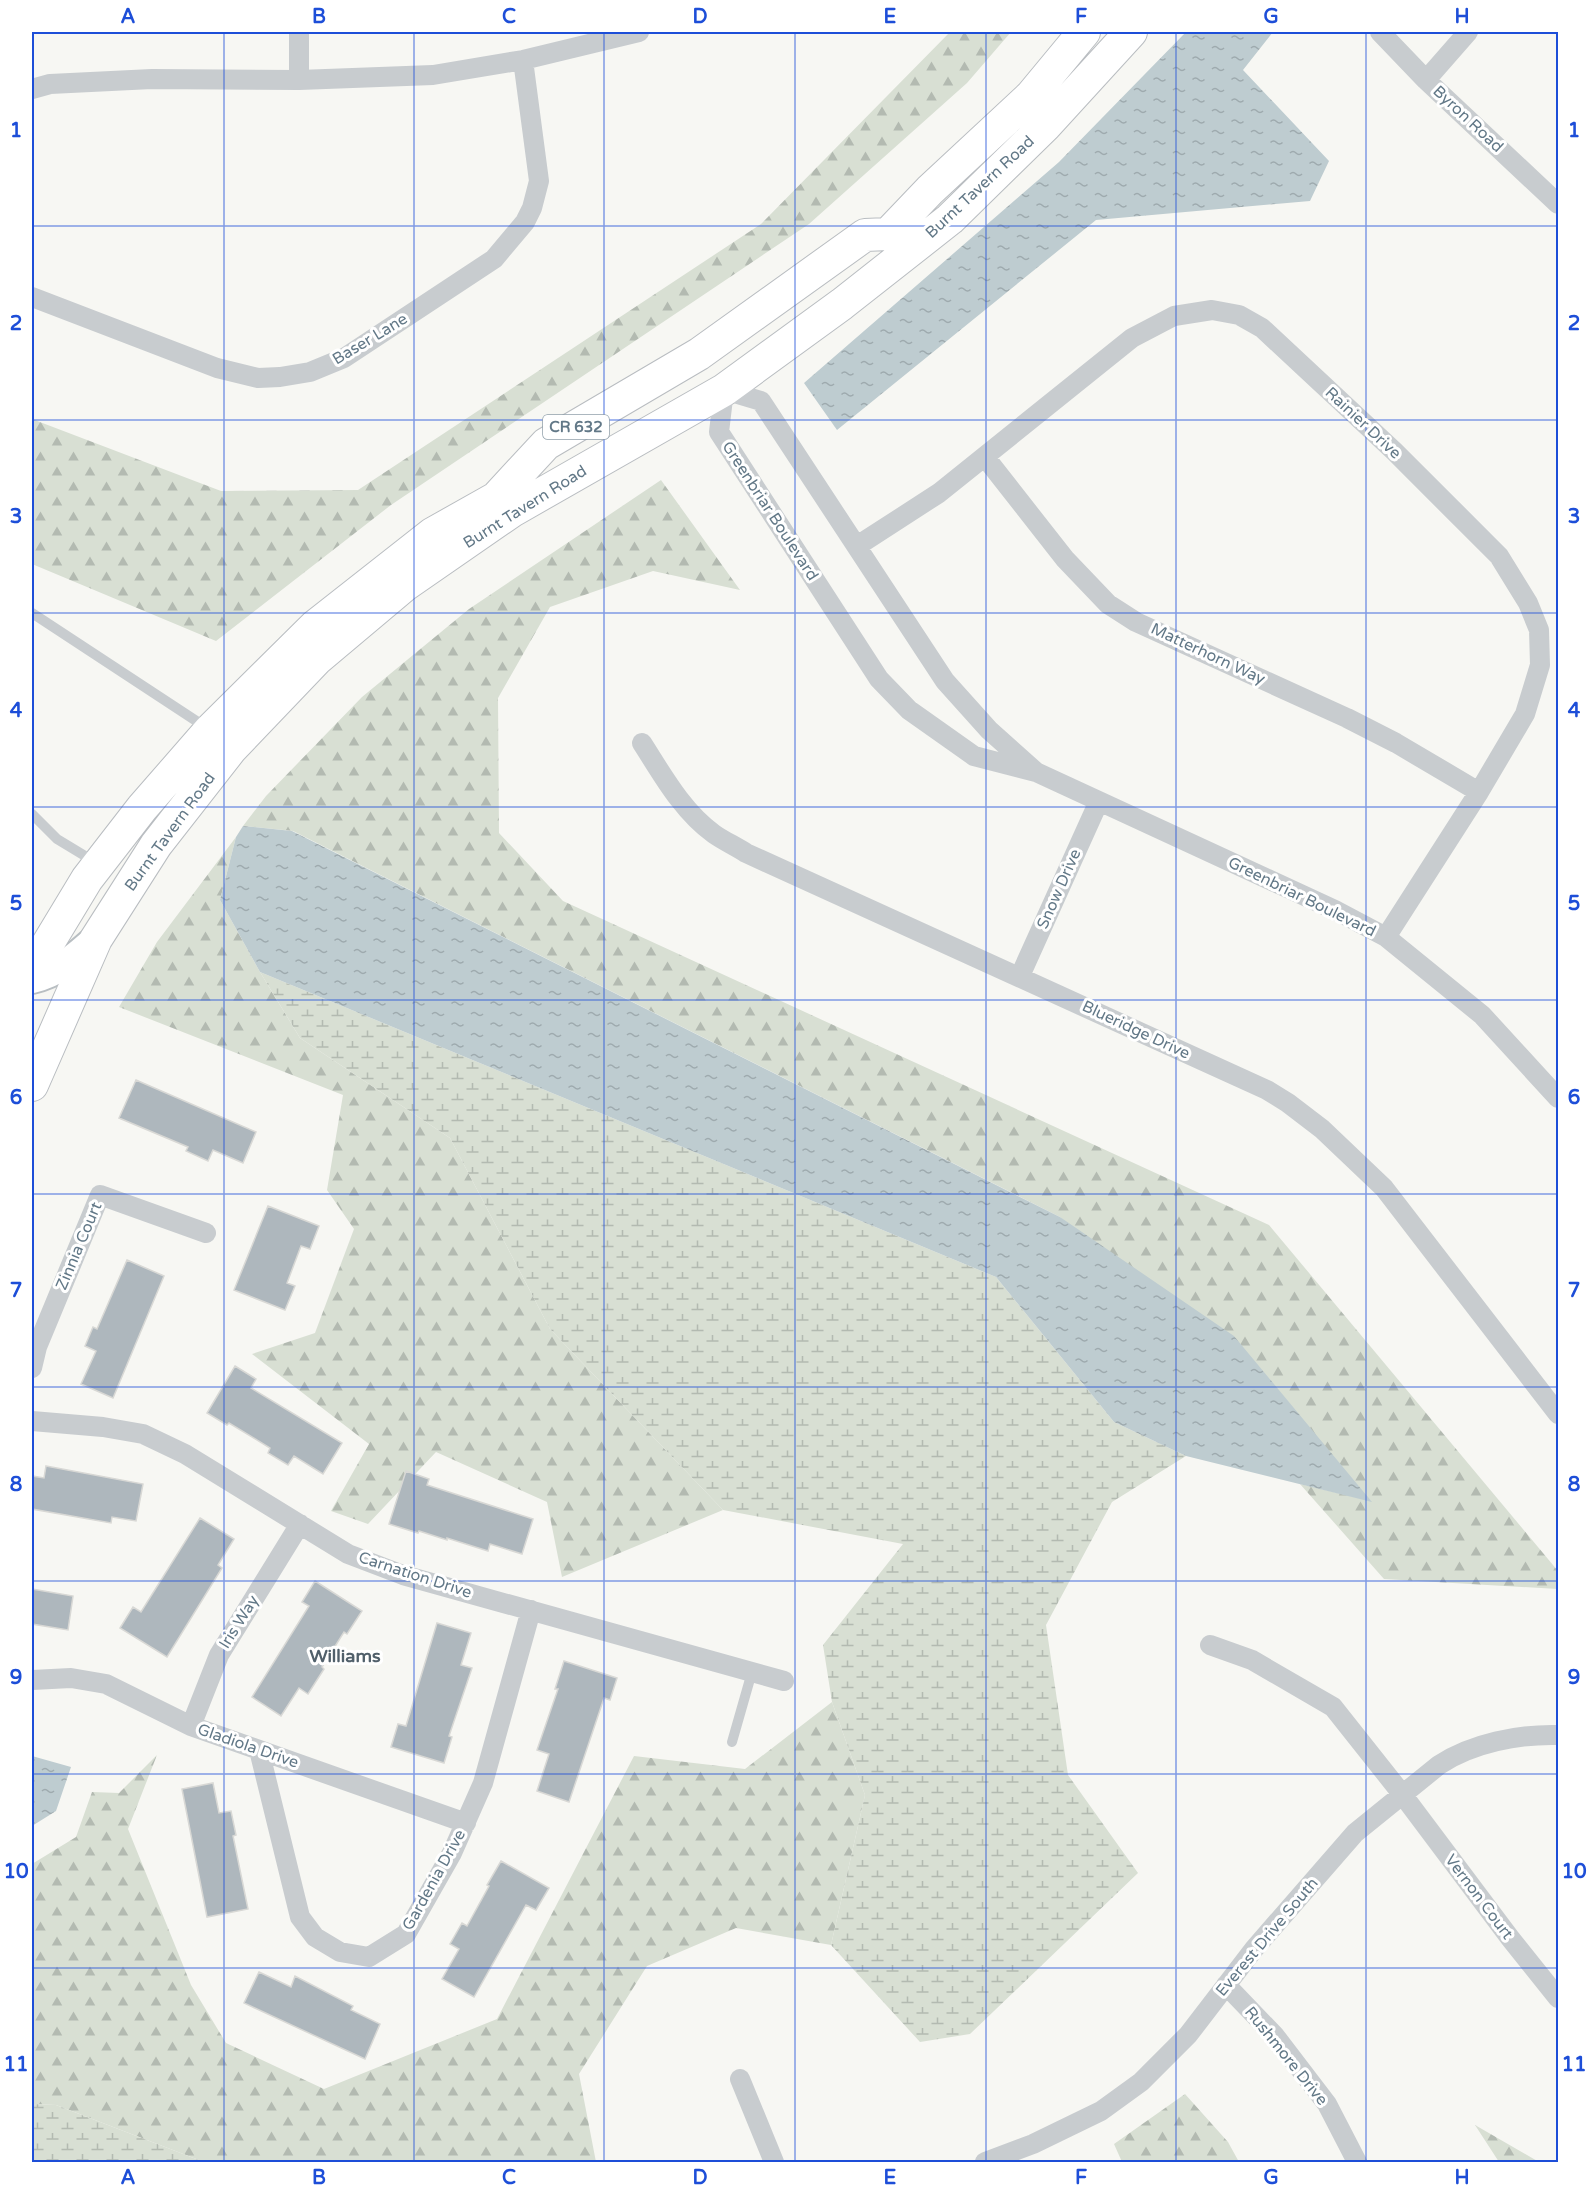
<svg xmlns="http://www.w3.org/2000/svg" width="1590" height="2194" viewBox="0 0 1590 2194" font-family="'Varela Round',sans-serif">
<defs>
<pattern id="forest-firs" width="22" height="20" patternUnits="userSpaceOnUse" patternTransform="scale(1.5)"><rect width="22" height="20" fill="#d8dfd3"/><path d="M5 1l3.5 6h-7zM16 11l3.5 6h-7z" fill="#b3bab1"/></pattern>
<pattern id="wetland-marsh" width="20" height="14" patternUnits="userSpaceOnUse" patternTransform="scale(1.5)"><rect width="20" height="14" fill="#d8dfd3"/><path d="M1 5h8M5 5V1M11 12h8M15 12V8" fill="none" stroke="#b3bab1"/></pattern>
<pattern id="water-ripples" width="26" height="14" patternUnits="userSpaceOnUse" patternTransform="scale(1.5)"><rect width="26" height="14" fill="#beccd0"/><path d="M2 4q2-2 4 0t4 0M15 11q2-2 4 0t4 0" fill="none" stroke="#9eaaae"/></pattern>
</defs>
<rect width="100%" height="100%" fill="#f7f7f3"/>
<path fill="url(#forest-firs)" d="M950 32H1011L967 83 809 224 391 505 216 641 32 564V419L221 491 358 490 761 224Z
M661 480 740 590 653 571 550 607 498 698 499 833 563 901 1269 1225 1558 1571V1589L1384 1579 1300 1484 1371 1501 1060 1217 293 831 243 826 266 796 362 697 469 609Z
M236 837 220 900 260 972 300 1038 450 1138 550 1329 723 1510 562 1577 547 1502 436 1452 368 1524 331 1511 369 1444 252 1354 315 1333 354 1229 327 1190 343 1095 119 1007 157 942Z
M832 1702 865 1795 831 1945 736 1928 647 1966 579 2074 596 2162H204L56 2105 32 2104V1864L76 1837 92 1792 119 1793 157 1755 128 1829 191 1985 226 2043 324 2089 497 2019 634 1756 745 1769Z
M1185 2094 1228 2142 1239 2162H1122L1114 2144Z
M1475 2125 1539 2162H1499Z"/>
<path fill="url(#wetland-marsh)" d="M260 972 996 1277 1114 1422 1186 1456 1112 1502 1046 1625 1068 1775 1138 1873 970 2034 920 2042 831 1945 865 1795 832 1702 823 1645 903 1544 723 1510 550 1329 450 1138 300 1038Z
M32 2104 56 2105 204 2162H32Z"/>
<path fill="url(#water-ripples)" d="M1186 32H1273L1243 70 1329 161 1310 201 1096 220 837 430 804 383 1059 162Z
M243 826 292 831 1060 1217 1234 1336 1372 1502 1186 1456 1114 1422 996 1277 260 972 220 900 236 837Z
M32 1756 71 1767 56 1811 32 1826Z"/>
<path fill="#aeb7bd" stroke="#d8d8d5" stroke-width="1.5" d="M136 1080 256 1132 243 1163 213 1150 208 1161 186 1151 188 1147 119 1118Z
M268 1206 319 1226 310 1249 301 1246 287 1283 295 1286 285 1310 234 1290Z
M127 1260 164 1276 113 1398 81 1384 96 1351 85 1346 93 1327 97 1329Z
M235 1366 256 1379 251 1388 342 1443 323 1474 294 1456 288 1465 268 1453 270 1448 229 1423 227 1425 207 1413Z
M46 1466 143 1484 136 1521 112 1517 111 1523 32 1509V1476L44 1478Z
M406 1471 429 1479 427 1485 533 1519 522 1554 490 1544 488 1551 447 1538V1540L419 1531 418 1533 389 1524Z
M200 1518 234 1539 218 1565 222 1568 167 1657 120 1628 133 1607 141 1612Z
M315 1581 362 1611 347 1634 344 1632 322 1667 324 1669 308 1694 299 1688 281 1716 252 1697 309 1606 302 1602Z
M32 1589 73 1596 68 1630 32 1624Z
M437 1623 471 1633 461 1665 472 1668 449 1736 452 1737 444 1763 391 1747 398 1724 406 1726Z
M564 1661 617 1678 610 1700 604 1698 569 1802 537 1791 549 1754 537 1750 558 1689H555Z
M213 1783 219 1813 231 1811 236 1835 233 1836 248 1909 207 1917 182 1789Z
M501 1861 549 1888 536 1910 526 1905 474 1997 442 1979 459 1949 450 1944 462 1923 467 1926 489 1886 487 1885Z
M259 1972 291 1987 295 1976 353 2006 351 2010 380 2024 365 2059 244 2003Z"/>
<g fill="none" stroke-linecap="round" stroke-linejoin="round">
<defs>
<path id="secondary" d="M32 979C58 973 77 956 96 939"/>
<path id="primary" d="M32 970 87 879 142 808 210 730 315 626 432 534 496 498 546 444 699 354 865 235 888 234 930 190 1031 96 1084 32
M32 1085 96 939 156 845 231 749 317 659 405 585 512 511 724 390 842 304 950 219 1046 125 1131 32"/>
</defs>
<use href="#secondary" stroke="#b8bec2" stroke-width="32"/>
<use href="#primary" stroke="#b9bdc1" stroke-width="34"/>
<path stroke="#c8cccf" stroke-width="10" d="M32 613 207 728
M32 814 57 839 95 862
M732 1742 752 1672"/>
<path stroke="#c8cccf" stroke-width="20" d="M299 32V80
M1380 32 1426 80 1558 204
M1426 80 1468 32
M32 89 50 84 152 79 299 80 433 75 523 60 639 32
M32 297 217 368 258 378 280 377 310 372 344 358 494 259 525 222 532 208 539 181 523 60
M985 457 1065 559 1108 604 1136 622 1347 718 1396 743 1479 792
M857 546 939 493 1132 338 1174 316 1212 310 1239 315 1262 328 1394 451 1499 556 1528 603 1539 630 1540 665 1525 714 1479 792 1386 937
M642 743C662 774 682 811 714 834 724 841 735 846 746 853L1267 1090 1288 1103 1322 1129 1384 1188 1558 1414
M1036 772 989 730 945 681 761 401 724 390 719 432 879 679 909 710 974 756 1036 772 1335 910 1386 937 1482 1015 1558 1098
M1020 976 1099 801
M32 1368 37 1347 100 1195 206 1233
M32 1421 103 1427 143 1434 185 1454 348 1554 403 1575 784 1681
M1210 1645 1252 1660 1333 1707 1402 1794 1510 1938 1558 1998
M32 1680 71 1678 106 1684 191 1726 466 1823
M191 1726 219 1655 300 1524
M259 1750 300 1917 315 1937 340 1952 369 1957 406 1934 452 1853 483 1783 531 1610
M1226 1985 1275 2036 1327 2104 1357 2162
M740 2079 774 2162
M985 2162 1033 2144 1101 2111 1141 2082 1188 2035 1254 1949 1355 1833 1439 1765C1472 1743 1519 1734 1558 1735"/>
<use href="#secondary" stroke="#fff" stroke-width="28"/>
<use href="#primary" stroke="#fff" stroke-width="32"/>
</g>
<path fill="none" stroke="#1d4ed8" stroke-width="1.5" stroke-opacity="0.55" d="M224 32V2162M414 32V2162M604 32V2162M795 32V2162M986 32V2162M1176 32V2162M1366 32V2162M32 226H1558M32 420H1558M32 613H1558M32 807H1558M32 1000H1558M32 1194H1558M32 1387H1558M32 1581H1558M32 1774H1558M32 1968H1558"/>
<g text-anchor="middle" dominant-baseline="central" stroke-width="6" stroke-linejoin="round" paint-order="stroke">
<rect fill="#fff" stroke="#91a0ab" stroke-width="1.5" x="543" y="415" width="66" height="24" rx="4.5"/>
<g font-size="15" font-weight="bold" fill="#627887">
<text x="576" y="427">CR 632</text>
</g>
<g font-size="16" fill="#627887" stroke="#fff">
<text transform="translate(1468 119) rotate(43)">Byron Road</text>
<text transform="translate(980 187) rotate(-43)">Burnt Tavern Road</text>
<text transform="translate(370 339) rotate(-31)">Baser Lane</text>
<text transform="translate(1363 423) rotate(43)">Rainier Drive</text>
<text transform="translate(525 507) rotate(-32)">Burnt Tavern Road</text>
<text transform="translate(770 511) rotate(57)">Greenbriar Boulevard</text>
<text transform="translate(1208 654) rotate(25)">Matterhorn Way</text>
<text transform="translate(170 832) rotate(-54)">Burnt Tavern Road</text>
<text transform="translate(1059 889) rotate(-66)">Snow Drive</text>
<text transform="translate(1302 897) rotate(26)">Greenbriar Boulevard</text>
<text transform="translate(1136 1030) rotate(25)">Blueridge Drive</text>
<text transform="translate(79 1246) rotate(-67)">Zinnia Court</text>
<text transform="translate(415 1575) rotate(18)">Carnation Drive</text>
<text transform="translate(239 1622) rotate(-58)">Iris Way</text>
<text transform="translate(248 1746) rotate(19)">Gladiola Drive</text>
<text transform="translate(434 1880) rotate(-61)">Gardenia Drive</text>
<text transform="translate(1479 1897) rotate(53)">Vernon Court</text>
<text transform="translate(1267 1937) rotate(-50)">Everest Drive South</text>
<text transform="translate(1286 2056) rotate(51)">Rushmore Drive</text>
</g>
<g font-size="18" font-weight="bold" fill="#51606b" stroke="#fff">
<text x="345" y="1656">Williams</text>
</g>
</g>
<rect width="1590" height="2194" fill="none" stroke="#ffffff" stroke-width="66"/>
<rect x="33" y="33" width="1524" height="2128" fill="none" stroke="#1d4ed8" stroke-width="2"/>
<g font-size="20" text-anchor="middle" font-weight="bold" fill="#1d4ed8">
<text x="128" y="23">A</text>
<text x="319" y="23">B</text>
<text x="509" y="23">C</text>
<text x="700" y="23">D</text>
<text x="890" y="23">E</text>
<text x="1081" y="23">F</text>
<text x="1271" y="23">G</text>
<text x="1462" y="23">H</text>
<text x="16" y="137">1</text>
<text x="1574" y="137">1</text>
<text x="16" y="330">2</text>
<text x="1574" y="330">2</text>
<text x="16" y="523">3</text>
<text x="1574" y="523">3</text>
<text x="16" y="717">4</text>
<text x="1574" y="717">4</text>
<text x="16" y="910">5</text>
<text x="1574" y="910">5</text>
<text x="16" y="1104">6</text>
<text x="1574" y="1104">6</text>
<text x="16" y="1297">7</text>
<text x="1574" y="1297">7</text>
<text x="16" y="1491">8</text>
<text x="1574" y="1491">8</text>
<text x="16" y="1684">9</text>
<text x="1574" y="1684">9</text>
<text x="16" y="1878">10</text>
<text x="1574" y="1878">10</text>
<text x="16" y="2071">11</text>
<text x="1574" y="2071">11</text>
<text x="128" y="2184">A</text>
<text x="319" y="2184">B</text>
<text x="509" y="2184">C</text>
<text x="700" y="2184">D</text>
<text x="890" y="2184">E</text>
<text x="1081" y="2184">F</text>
<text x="1271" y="2184">G</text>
<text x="1462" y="2184">H</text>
</g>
</svg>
